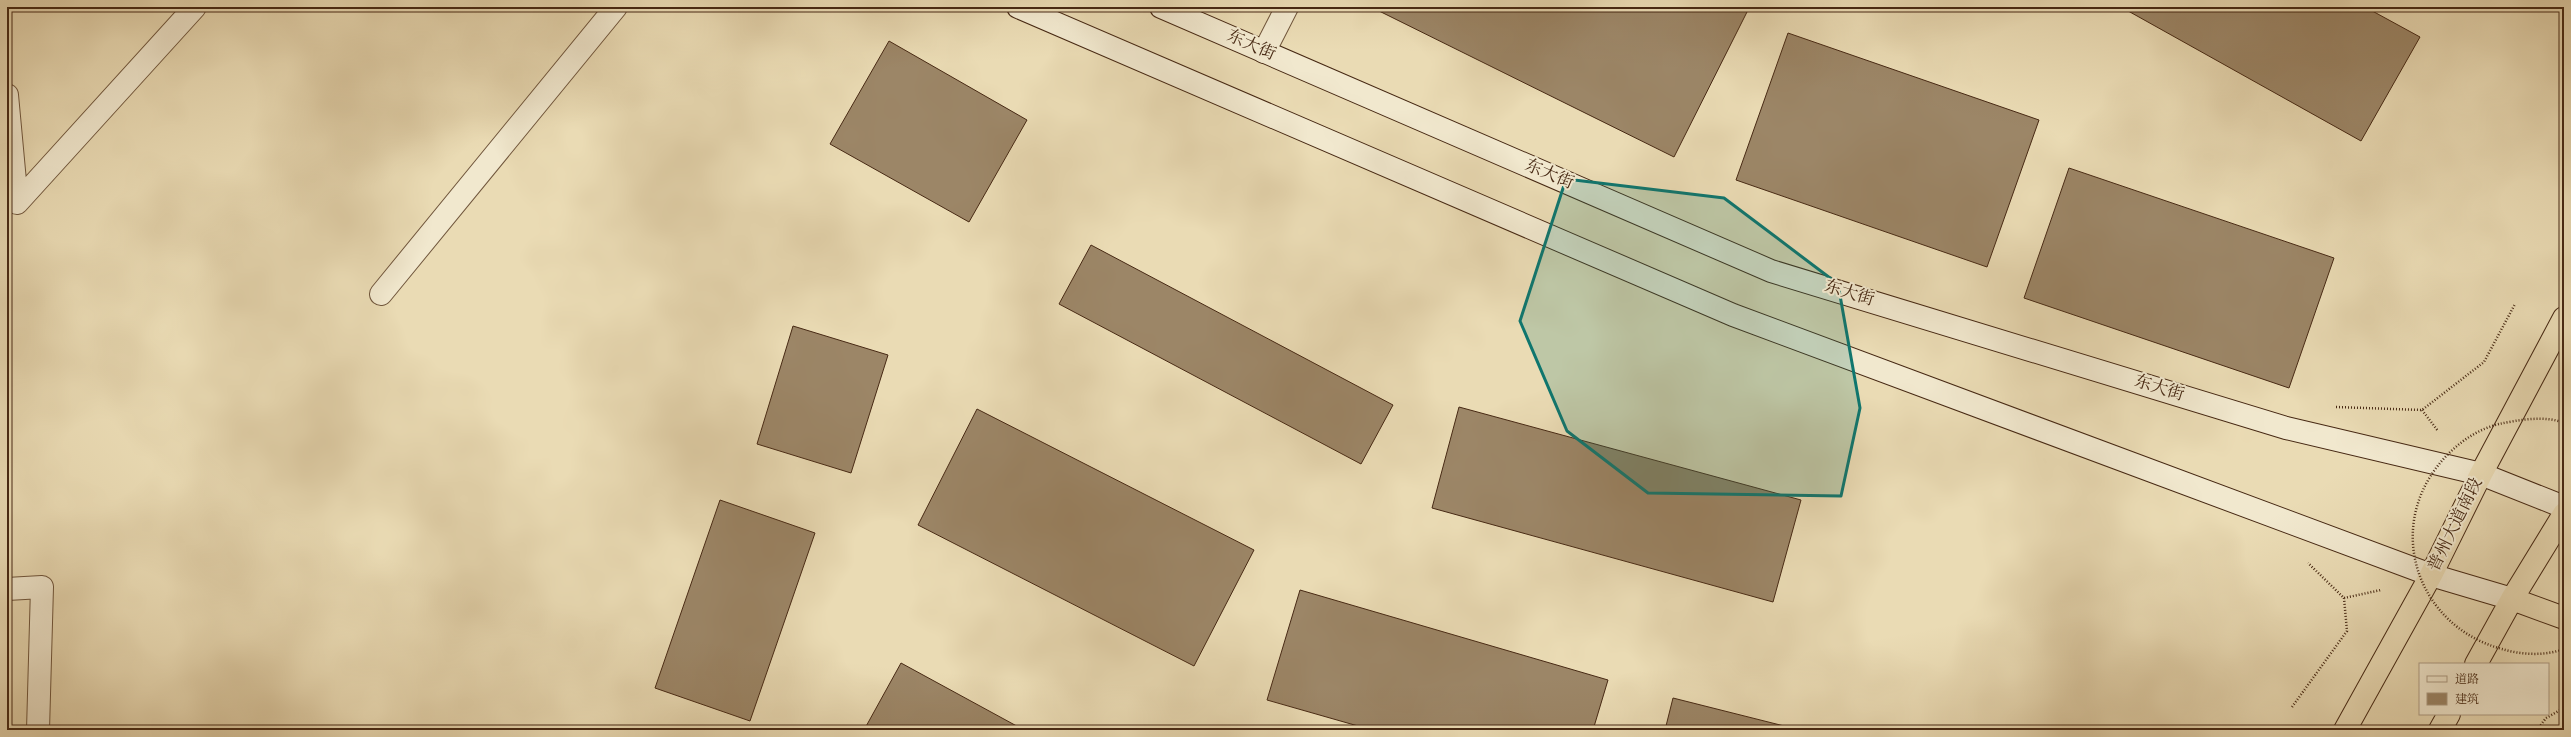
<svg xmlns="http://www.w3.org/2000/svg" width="2571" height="737" viewBox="0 0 2571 737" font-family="'Sorts Mill Goudy','Noto Serif SC',serif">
<rect width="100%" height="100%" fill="#eadbb4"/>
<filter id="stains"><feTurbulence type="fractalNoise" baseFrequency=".005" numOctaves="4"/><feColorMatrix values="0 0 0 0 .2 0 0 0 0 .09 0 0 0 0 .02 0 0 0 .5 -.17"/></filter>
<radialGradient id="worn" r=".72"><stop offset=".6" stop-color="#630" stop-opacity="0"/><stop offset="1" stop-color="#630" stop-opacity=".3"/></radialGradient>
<path fill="#9c8667" stroke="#472914" d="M1371 7H1737L1747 12 1674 157Z
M2121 7H2365L2420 37 2361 141Z
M1788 33 2039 120 1987 267 1736 180Z
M889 41 1027 120 969 222 830 144Z
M2069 168 2334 258 2289 388 2024 298Z
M1091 245 1393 405 1361 464 1059 304Z
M793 326 888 355 851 473 757 444Z
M1459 407 1801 500 1773 602 1432 508Z
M977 409 1254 550 1194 666 918 525Z
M720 500 815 533 750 721 655 688Z
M1300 590 1608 680 1593 730H1372L1267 700Z
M901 663 1024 730H864Z
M1673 698 1800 730H1665Z"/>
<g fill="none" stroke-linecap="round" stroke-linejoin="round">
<defs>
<path id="street" d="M1264 52 1287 7
M7 95 17 203 195 7
M381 294 616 7
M7 589 42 587 38 730"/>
<path id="secondary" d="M1018 7 1733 315 2431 575 2512 599
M1161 7 1771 271 2286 428 2481 474 2564 507"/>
<path id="highway" d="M2512 599 2564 618
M2476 664 2512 599 2564 514
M2345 730 2431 575 2481 474 2564 318
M2440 730 2449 714"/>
</defs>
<use href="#street" stroke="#70563c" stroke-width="24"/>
<use href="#secondary" stroke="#472914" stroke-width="24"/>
<use href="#highway" stroke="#472914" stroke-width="24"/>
<path stroke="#472914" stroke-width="2.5" stroke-dasharray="1 2" stroke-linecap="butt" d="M2336 407 2422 410 2484 362 2515 304
M2422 410 2438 431
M2344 598 2381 590
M2292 707 2347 631 2344 598 2308 563
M2537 730 2546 718 2564 708"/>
<use href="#street" stroke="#f1e8ce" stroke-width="22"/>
<use href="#secondary" stroke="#f1e8ce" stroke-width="22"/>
<use href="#highway" stroke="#eadbb4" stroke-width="22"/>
<path stroke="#472914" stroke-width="2.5" stroke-dasharray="1 2" stroke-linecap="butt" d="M2564 423C2545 415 2518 420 2499 424 2475 430 2455 445 2440 463 2384 531 2419 627 2502 649 2521 655 2545 656 2564 649"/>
</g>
<path fill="#0f766e" fill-opacity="0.2" stroke="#0f766e" stroke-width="3" stroke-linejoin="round" d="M1566 179 1724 198 1838 284 1860 408 1841 496 1648 493 1567 431 1520 321Z"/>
<g text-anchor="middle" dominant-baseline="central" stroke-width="4" stroke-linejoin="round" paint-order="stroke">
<g font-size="17" fill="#472914" stroke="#f1e8ce">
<text transform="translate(1251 46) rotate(24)">东大街</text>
<text transform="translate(1549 175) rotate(23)">东大街</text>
<text transform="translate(1849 294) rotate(17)">东大街</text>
<text transform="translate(2159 389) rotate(17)">东大街</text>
<text transform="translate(2456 525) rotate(-64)">普州大道南段</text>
</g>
</g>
<rect width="2571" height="737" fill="none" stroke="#eadbb4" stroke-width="24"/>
<rect x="8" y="8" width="2555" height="721" fill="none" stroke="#472914" stroke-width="2"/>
<rect x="12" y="12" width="2547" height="713" fill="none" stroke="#472914"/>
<rect x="2419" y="663" width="130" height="52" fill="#f1e8ce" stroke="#ad9c84"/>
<rect x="2427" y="676" width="20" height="6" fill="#f1e8ce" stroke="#ad9c84"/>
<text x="2455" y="683" font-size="12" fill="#472914">道路</text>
<rect x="2427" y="693" width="20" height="12" fill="#9c8667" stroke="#ad9c84"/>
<text x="2455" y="703" font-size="12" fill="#472914">建筑</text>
<rect width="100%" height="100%" filter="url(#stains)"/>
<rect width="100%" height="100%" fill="url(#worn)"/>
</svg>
